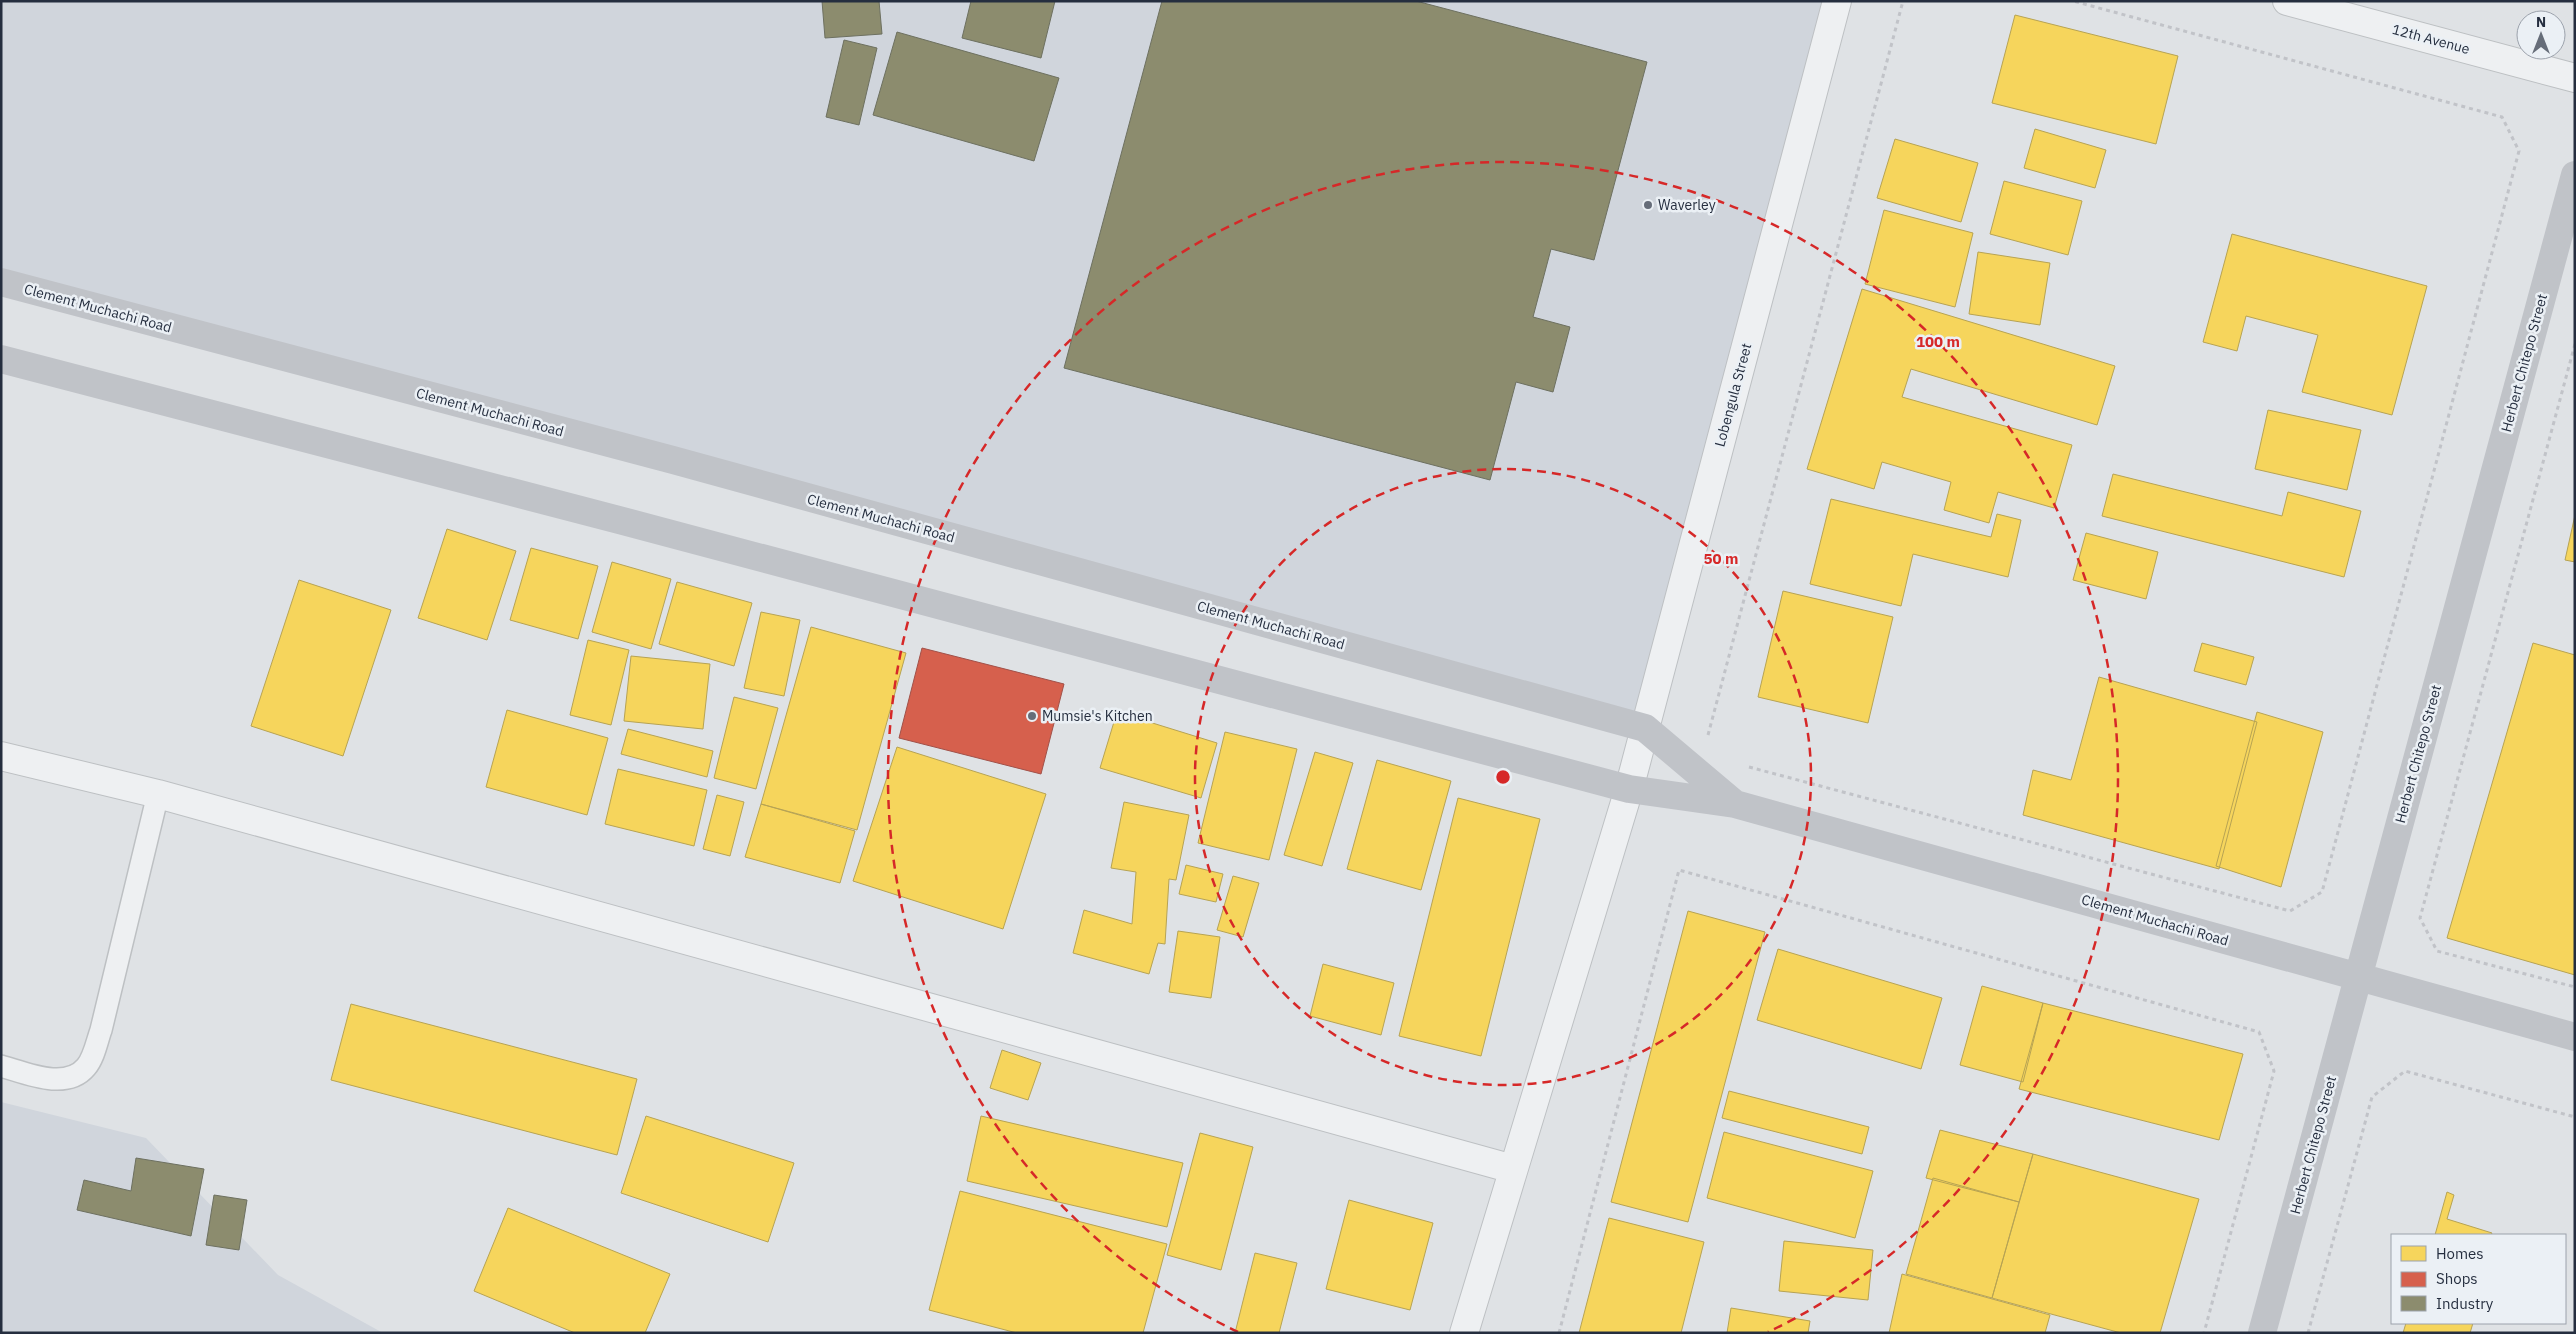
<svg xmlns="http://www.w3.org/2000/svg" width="2576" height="1334" viewBox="0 0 2576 1334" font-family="'IBM Plex Sans',sans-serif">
<rect width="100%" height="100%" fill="#dfe2e5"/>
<path fill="#d0d5dc" d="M1 1H1829L1638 713 1 276Z
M1 1102 146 1138 278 1275 383 1333H1Z"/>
<path fill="#f6d55c" stroke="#b7a353" d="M2015 15 2178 56 2156 144 1992 103Z
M2035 129 2106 150 2095 188 2024 168Z
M1895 139 1978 163 1961 222 1877 198Z
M2004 181 2082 201 2068 255 1990 234Z
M1884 210 1973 233 1955 307 1865 284Z
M2232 234 2427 286 2392 415 2302 392 2318 335 2246 316 2237 351 2203 342Z
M1978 252 2050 263 2040 325 1969 314Z
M1862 289 2115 366 2097 425 1911 369 1902 397 2072 445 2054 508 1998 492 1989 523 1944 510 1951 482 1882 462 1874 489 1807 469Z
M2268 410 2361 430 2347 490 2255 469Z
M2113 474 2282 516 2288 492 2361 511 2344 577 2102 516Z
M1831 499 1991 537 1997 514 2021 520 2008 577 1913 554 1901 606 1810 584Z
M2575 515V562L2565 560Z
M447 529 516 551 487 640 418 618Z
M2086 533 2158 552 2146 599 2073 580Z
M531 548 598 566 578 639 510 620Z
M612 562 671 579 651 649 592 632Z
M299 580 391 610 343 756 251 726Z
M677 582 752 603 734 666 659 644Z
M1783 591 1893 617 1868 723 1758 697Z
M761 612 800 620 784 696 744 688Z
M811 627 906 653 857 830 761 804Z
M588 640 629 650 611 725 570 715Z
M2202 643 2254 657 2246 685 2194 671Z
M2533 643 2575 655V975L2447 938Z
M631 656 710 664 703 729 624 721Z
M2099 677 2257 722 2219 869 2023 815 2033 770 2071 780Z
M734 697 778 708 756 789 714 778Z
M507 710 608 738 587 815 486 787Z
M1117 712 1217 743 1201 798 1100 768Z
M2257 712 2323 732 2281 887 2216 866Z
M628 729 713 751 707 777 621 754Z
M1225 732 1297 749 1269 860 1198 843Z
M897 747 1046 794 1003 929 853 881Z
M1315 752 1353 763 1322 866 1284 855Z
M1377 760 1451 781 1421 890 1347 869Z
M618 769 707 790 694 846 605 824Z
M717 795 744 802 730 856 703 849Z
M1458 798 1540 819 1481 1056 1399 1036Z
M1124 802 1189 815 1176 880 1169 879 1165 944 1158 943 1149 974 1073 953 1084 910 1132 924 1136 872 1111 868Z
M761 804 855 831 840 883 745 857Z
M1186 865 1223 874 1216 902 1179 894Z
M1233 876 1259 883 1243 937 1217 930Z
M1688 911 1765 932 1688 1222 1611 1202Z
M1178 931 1220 937 1211 998 1169 992Z
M1778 949 1942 998 1921 1069 1757 1020Z
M1323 964 1394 983 1381 1035 1310 1016Z
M1982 986 2043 1003 2023 1082 1960 1065Z
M2043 1003 2243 1054 2219 1140 2019 1089Z
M351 1004 637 1079 617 1155 331 1080Z
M1002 1050 1041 1063 1028 1100 990 1088Z
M1729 1091 1869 1127 1862 1154 1722 1118Z
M646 1116 794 1163 768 1242 621 1193Z
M981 1116 1183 1163 1167 1227 967 1181Z
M1940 1130 2033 1154 2019 1202 1926 1178Z
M1724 1132 1873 1171 1855 1238 1707 1198Z
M1200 1133 1253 1147 1221 1270 1167 1255Z
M2033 1154 2199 1199 2160 1333H2121L1992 1298Z
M1933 1178 2019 1202 1992 1298 1906 1274Z
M960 1191 1167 1244 1143 1333H1017L929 1310Z
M2447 1192 2454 1195 2447 1219 2492 1233 2491 1235H2435Z
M1349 1200 1433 1223 1410 1310 1326 1289Z
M508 1208 670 1274 645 1333H575L474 1291Z
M1609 1218 1704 1242 1681 1333H1579Z
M1784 1241 1873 1250 1868 1300 1779 1291Z
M1255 1253 1297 1263 1279 1333H1235Z
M1902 1274 2050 1315 2045 1333H1889Z
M1731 1308 1810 1321 1808 1333H1727Z
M2406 1323H2473L2470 1333H2403Z"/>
<path fill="#d6604d" stroke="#a15149" d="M922 648 1064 684 1041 774 899 738Z"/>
<path fill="#8c8c6e" stroke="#6d7060" d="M822 1H879L882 34 825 38Z
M971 1H1055L1041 58 962 38Z
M1162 1H1416L1647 62 1594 260 1551 249 1533 317 1570 327 1553 392 1516 382 1490 480 1064 368Z
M897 32 1059 78 1034 161 873 115Z
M844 40 877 48 859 125 826 117Z
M136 1158 204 1169 191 1236 77 1210 84 1180 131 1191Z
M214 1195 247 1200 239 1250 206 1245Z"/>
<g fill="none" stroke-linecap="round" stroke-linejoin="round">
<defs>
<path id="lane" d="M1 1066C26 1073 66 1091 86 1067 94 1058 97 1041 101 1030L158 794"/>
<path id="street" d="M2287 1 2575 78
M1 756 158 794 1513 1169
M1464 1333 1629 789 1837 1"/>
</defs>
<use href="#lane" stroke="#bdc0c3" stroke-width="24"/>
<use href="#street" stroke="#bdc0c3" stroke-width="30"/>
<path stroke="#c1c3c8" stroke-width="3" stroke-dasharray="4 4" stroke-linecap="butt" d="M2575 344 2420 918 2437 951 2575 987
M1708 735 1903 1
M1749 767 2290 911 2322 892 2519 151 2502 117 2073 1
M1559 1333 1679 870 2259 1032 2274 1071 2204 1333
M2308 1333 2372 1097 2405 1071 2575 1117"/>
<use href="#lane" stroke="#eef0f2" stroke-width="21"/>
<use href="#street" stroke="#eef0f2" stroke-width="28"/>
<path stroke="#c0c3c8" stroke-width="28" d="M1 282 673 460 1645 728 1735 804
M1 359 619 520 1629 789 1735 804 2575 1037
M2262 1333 2575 175"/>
</g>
<g fill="none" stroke="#d62828" stroke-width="2.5" stroke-dasharray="9 6">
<circle cx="1503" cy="777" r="308"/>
<path d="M1238 1332A615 615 0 1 1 1768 1332"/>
</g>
<g fill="#666d79" stroke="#ebf0f5" stroke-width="2">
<circle cx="1648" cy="205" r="5"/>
<circle cx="1032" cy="716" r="5"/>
</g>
<g text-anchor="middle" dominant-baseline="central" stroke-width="5" stroke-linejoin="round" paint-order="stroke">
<g font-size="14" fill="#252e3f" stroke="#ebf0f5">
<text transform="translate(2431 39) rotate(15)">12th Avenue</text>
<text transform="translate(98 308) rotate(15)">Clement Muchachi Road</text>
<text transform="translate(2524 363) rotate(-75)">Herbert Chitepo Street</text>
<text transform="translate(1733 395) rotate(-75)">Lobengula Street</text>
<text transform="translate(490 412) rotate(15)">Clement Muchachi Road</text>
<text transform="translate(881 518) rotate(15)">Clement Muchachi Road</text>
<text transform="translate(1271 625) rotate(15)">Clement Muchachi Road</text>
<text transform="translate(2418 754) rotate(-75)">Herbert Chitepo Street</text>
<text transform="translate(2155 920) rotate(16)">Clement Muchachi Road</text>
<text transform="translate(2313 1145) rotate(-75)">Herbert Chitepo Street</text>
</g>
<g font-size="14" fill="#252e3f" stroke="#ebf0f5" text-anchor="start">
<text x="1658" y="205">Waverley</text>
<text x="1042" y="716">Mumsie's Kitchen</text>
</g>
</g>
<circle cx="1503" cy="777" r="8" fill="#d62828" stroke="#ebf0f5" stroke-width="2.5"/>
<g font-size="15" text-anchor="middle" font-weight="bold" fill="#d62828" stroke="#ebf0f5" stroke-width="5" stroke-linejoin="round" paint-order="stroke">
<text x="1938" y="347">100 m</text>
<text x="1721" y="564">50 m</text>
</g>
<rect width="2576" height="1334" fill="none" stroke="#252e3f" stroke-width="5"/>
<rect x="2391" y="1234" width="175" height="90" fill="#ebf0f5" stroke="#9ca2ac"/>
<rect x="2401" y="1246" width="25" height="15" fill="#f6d55c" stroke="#9ca2ac"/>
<text x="2436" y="1259" font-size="15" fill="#252e3f">Homes</text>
<rect x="2401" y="1272" width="25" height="15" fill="#d6604d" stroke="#9ca2ac"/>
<text x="2436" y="1284" font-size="15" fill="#252e3f">Shops</text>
<rect x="2401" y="1296" width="25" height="15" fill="#8c8c6e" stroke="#9ca2ac"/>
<text x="2436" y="1309" font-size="15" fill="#252e3f">Industry</text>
<g transform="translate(2541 35)"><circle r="24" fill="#ebf0f5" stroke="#9ca2ac"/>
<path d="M0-4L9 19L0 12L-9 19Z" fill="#666d79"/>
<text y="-8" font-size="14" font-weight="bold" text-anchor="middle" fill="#252e3f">N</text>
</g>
</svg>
